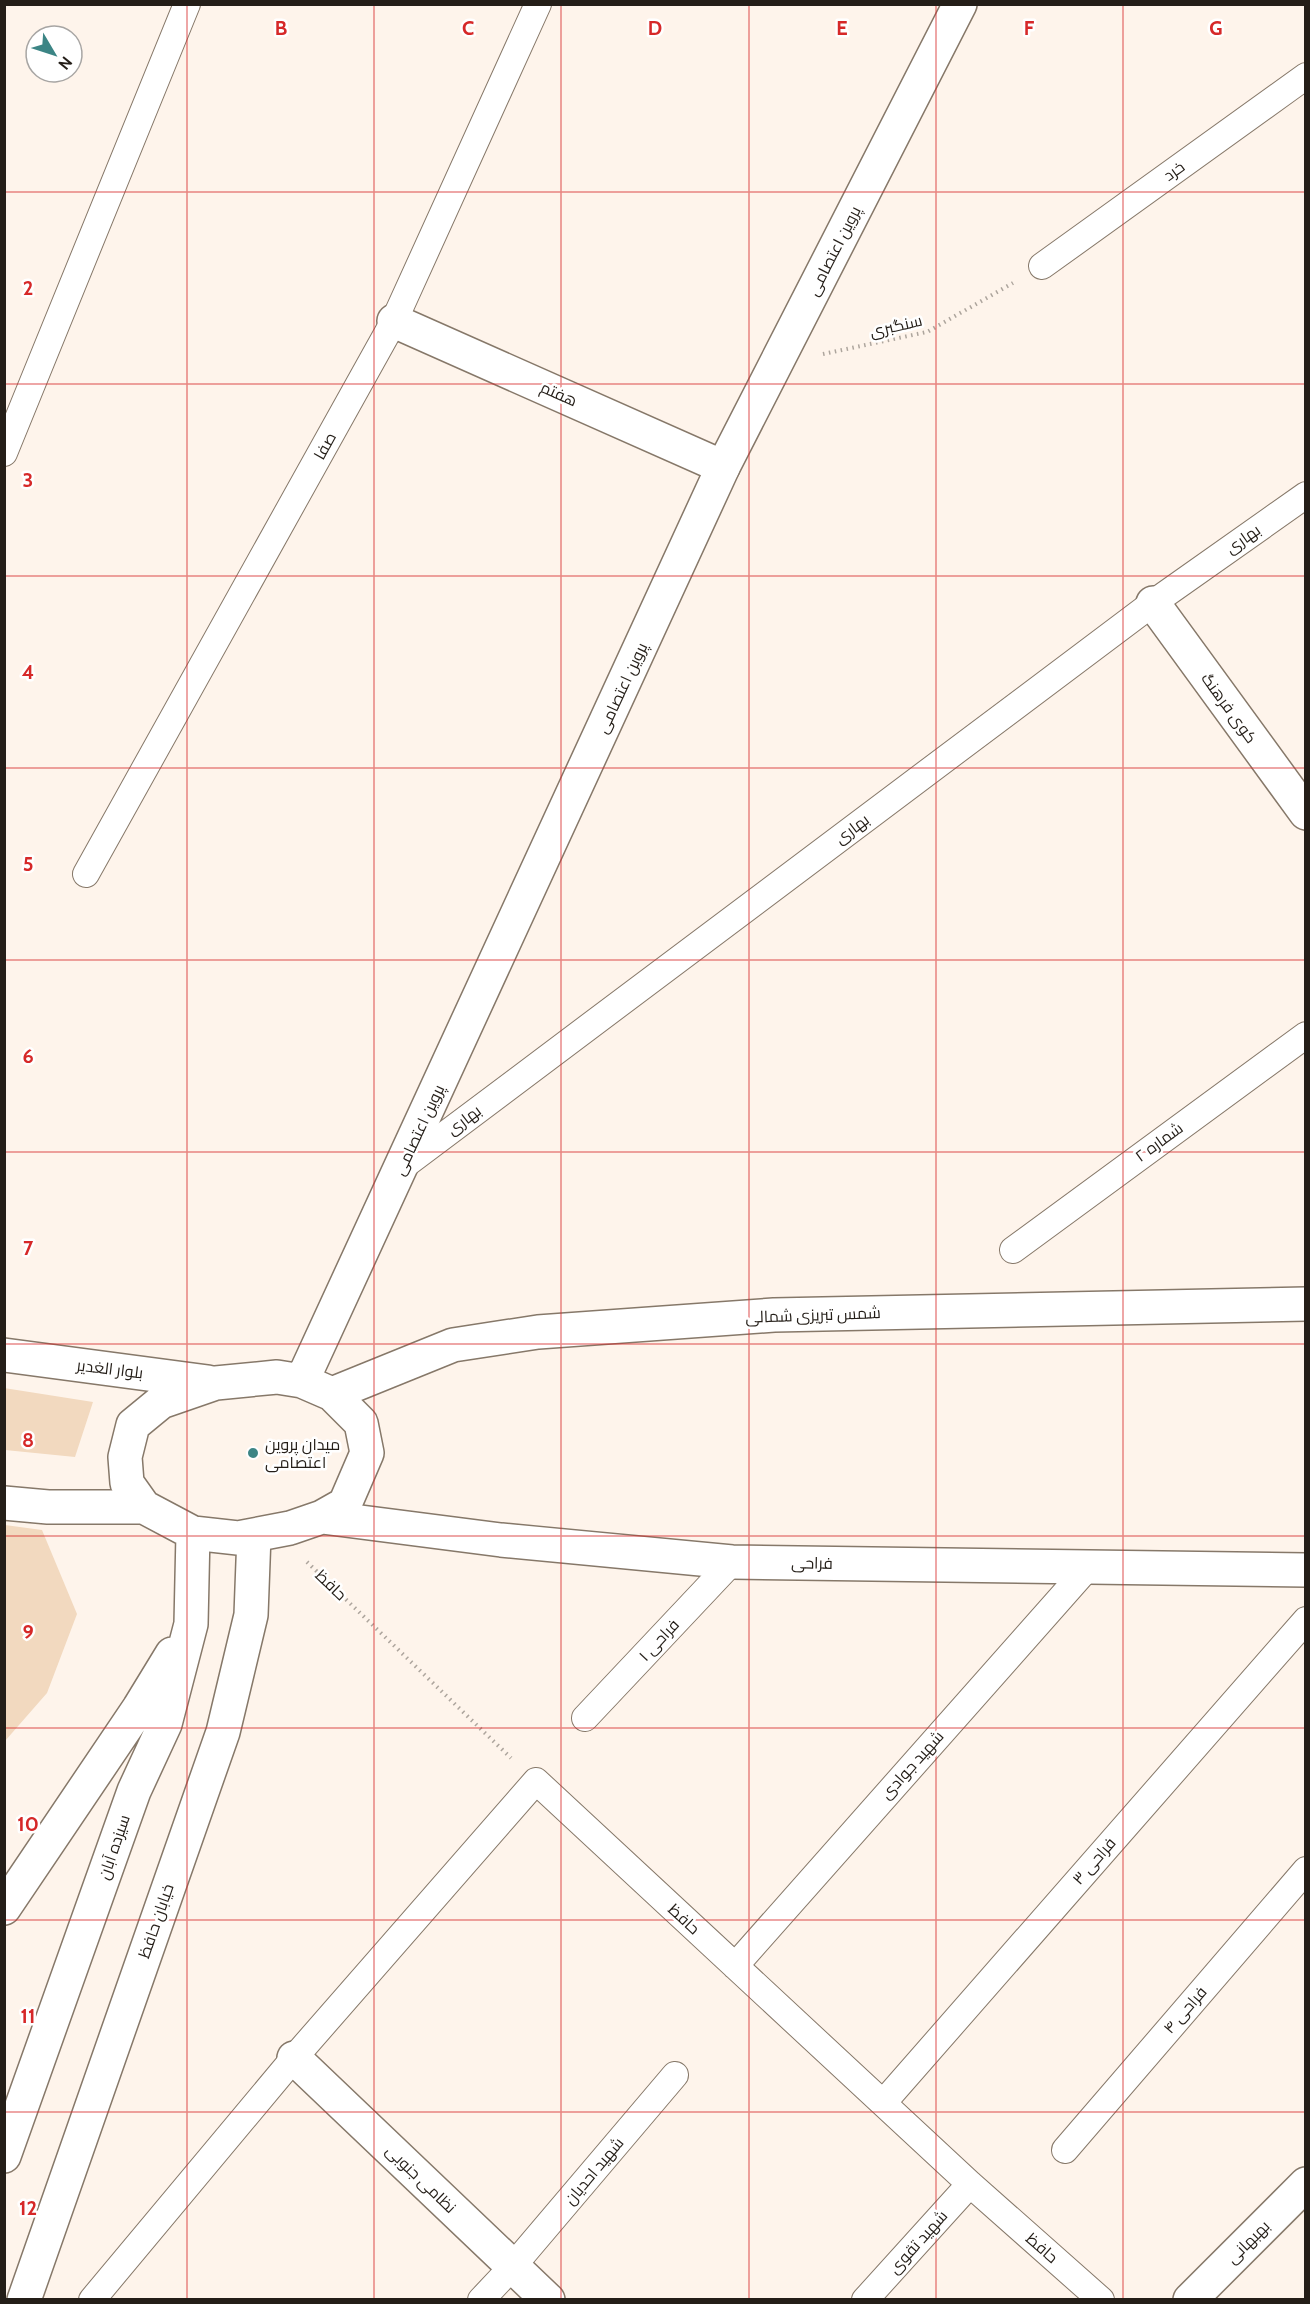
<svg xmlns="http://www.w3.org/2000/svg" width="1310" height="2304" viewBox="0 0 1310 2304" font-family="Cabin,Cairo,sans-serif">
<rect width="100%" height="100%" fill="#fef4eb"/>
<path fill="#f2d9bf" d="M4 1388 93 1402 75 1457 5 1450Z
M5 1525 42 1530 77 1614 47 1693 5 1741Z"/>
<g fill="none" stroke-linecap="round" stroke-linejoin="round">
<defs>
<path id="service" d="M1042 266 1306 76
M4 453 187 4
M86 874 394 321 538 4
M402 1167 1153 603 1306 495
M1013 1250 1306 1035
M585 1718 732 1562
M735 1966 1090 1565
M883 2103 1306 1620
M1065 2150 1306 1870
M92 2300 294 2058 536 1781 970 2184 1101 2300
M481 2300 513 2266 675 2075
M865 2300 970 2184"/>
<path id="minor" d="M394 321 723 467
M1153 603 1306 813
M294 2058 548 2300"/>
<path id="tertiary" d="M4 1355 208 1382
M302 1381 723 467 960 4
M332 1394 453 1345 538 1332 774 1315 1306 1304
M4 1503 48 1507H144
M322 1517 345 1504 367 1453 361 1423 332 1394 302 1381 277 1377 216 1383 161 1402 133 1425 125 1457 127 1483 144 1507 193 1533 238 1538 290 1528 322 1517 501 1540 732 1562 1306 1570
M4 1908 139 1708 172 1654
M4 2156 134 1791 165 1724 191 1624 193 1533
M24 2300 223 1732 251 1615 254 1535
M1190 2300 1306 2184"/>
</defs>
<use href="#service" stroke="#867869" stroke-width="28"/>
<use href="#minor" stroke="#867869" stroke-width="36"/>
<use href="#tertiary" stroke="#867869" stroke-width="36"/>
<path stroke="#ada59d" stroke-width="4" stroke-dasharray="1.5 4.5" stroke-linecap="butt" d="M823 354 927 332 1013 283
M307 1562 511 1758"/>
<use href="#service" stroke="#fff" stroke-width="26"/>
<use href="#minor" stroke="#fff" stroke-width="33"/>
<use href="#tertiary" stroke="#fff" stroke-width="33"/>
</g>
<path fill="none" stroke="#d62828" stroke-width="1.5" stroke-opacity="0.55" d="M187 4V2300M374 4V2300M561 4V2300M749 4V2300M936 4V2300M1123 4V2300M4 192H1306M4 384H1306M4 576H1306M4 768H1306M4 960H1306M4 1152H1306M4 1344H1306M4 1536H1306M4 1728H1306M4 1920H1306M4 2112H1306"/>
<circle fill="#3c8585" stroke="#fff" stroke-width="2" cx="253" cy="1453" r="6"/>
<g text-anchor="middle" dominant-baseline="central" stroke-width="5" stroke-linejoin="round" paint-order="stroke">
<g font-size="16" fill="#241e18" stroke="#fff">
<text transform="translate(1174 171) rotate(-36)">خرد</text>
<text transform="translate(834 251) rotate(-63)">پروین اعتصامی</text>
<text transform="translate(896 326) rotate(-13)">سنگبری</text>
<text transform="translate(559 394) rotate(24)">هفتم</text>
<text transform="translate(325 446) rotate(-61)">صفا</text>
<text transform="translate(1243 539) rotate(-35)">بهاری</text>
<text transform="translate(622 688) rotate(-65)">پروین اعتصامی</text>
<text transform="translate(1229 708) rotate(54)">کوی فرهنگ</text>
<text transform="translate(852 829) rotate(-37)">بهاری</text>
<text transform="translate(464 1120) rotate(-37)">بهاری</text>
<text transform="translate(419 1130) rotate(-65)">پروین اعتصامی</text>
<text transform="translate(1159 1142) rotate(-36)">شماره ۲</text>
<text transform="translate(813 1315) rotate(-2)">شمس تبریزی شمالی</text>
<text transform="translate(110 1369) rotate(7)">بلوار الغدیر</text>
<text transform="translate(812 1563) rotate(1)">فراحی</text>
<text transform="translate(331 1585) rotate(44)">حافظ</text>
<text transform="translate(659 1640) rotate(-47)">فراحی ۱</text>
<text transform="translate(912 1765) rotate(-48)">شهید جوادی</text>
<text transform="translate(114 1847) rotate(-71)">سیزده آبان</text>
<text transform="translate(1094 1861) rotate(-49)">فراحی ۳</text>
<text transform="translate(684 1919) rotate(43)">حافظ</text>
<text transform="translate(156 1921) rotate(-71)">خیابان حافظ</text>
<text transform="translate(1185 2010) rotate(-49)">فراحی ۴</text>
<text transform="translate(594 2171) rotate(-50)">شهید احدیان</text>
<text transform="translate(421 2179) rotate(44)">نظامی جنوبی</text>
<text transform="translate(918 2242) rotate(-48)">شهید تقوی</text>
<text transform="translate(1248 2242) rotate(-45)">بهبهانی</text>
<text transform="translate(1042 2248) rotate(41)">حافظ</text>
</g>
<g font-size="16" fill="#241e18" stroke="#fff" text-anchor="start">
<text x="265" y="1444">میدان پروین<tspan x="265" dy="18">اعتصامی</tspan></text>
</g>
</g>
<g font-size="20" text-anchor="middle" font-weight="bold" fill="#d62828" stroke="#fff" stroke-width="5" stroke-linejoin="round" paint-order="stroke">
<text x="281" y="35">B</text>
<text x="468" y="35">C</text>
<text x="655" y="35">D</text>
<text x="842" y="35">E</text>
<text x="1029" y="35">F</text>
<text x="1216" y="35">G</text>
<text x="28" y="295">2</text>
<text x="28" y="487">3</text>
<text x="28" y="679">4</text>
<text x="28" y="871">5</text>
<text x="28" y="1063">6</text>
<text x="28" y="1255">7</text>
<text x="28" y="1447">8</text>
<text x="28" y="1639">9</text>
<text x="28" y="1831">10</text>
<text x="28" y="2023">11</text>
<text x="28" y="2215">12</text>
</g>
<rect width="1310" height="2304" fill="none" stroke="#241e18" stroke-width="12"/>
<g transform="translate(54 54) rotate(129)"><circle r="28" fill="#ffffff" stroke="#a7a5a3" stroke-width="1.5"/>
<path d="M0-4.5L10 22L0 15L-10 22Z" fill="#3c8585"/>
<text y="-9" font-size="16" font-weight="bold" text-anchor="middle" fill="#241e18">N</text>
</g>
</svg>
